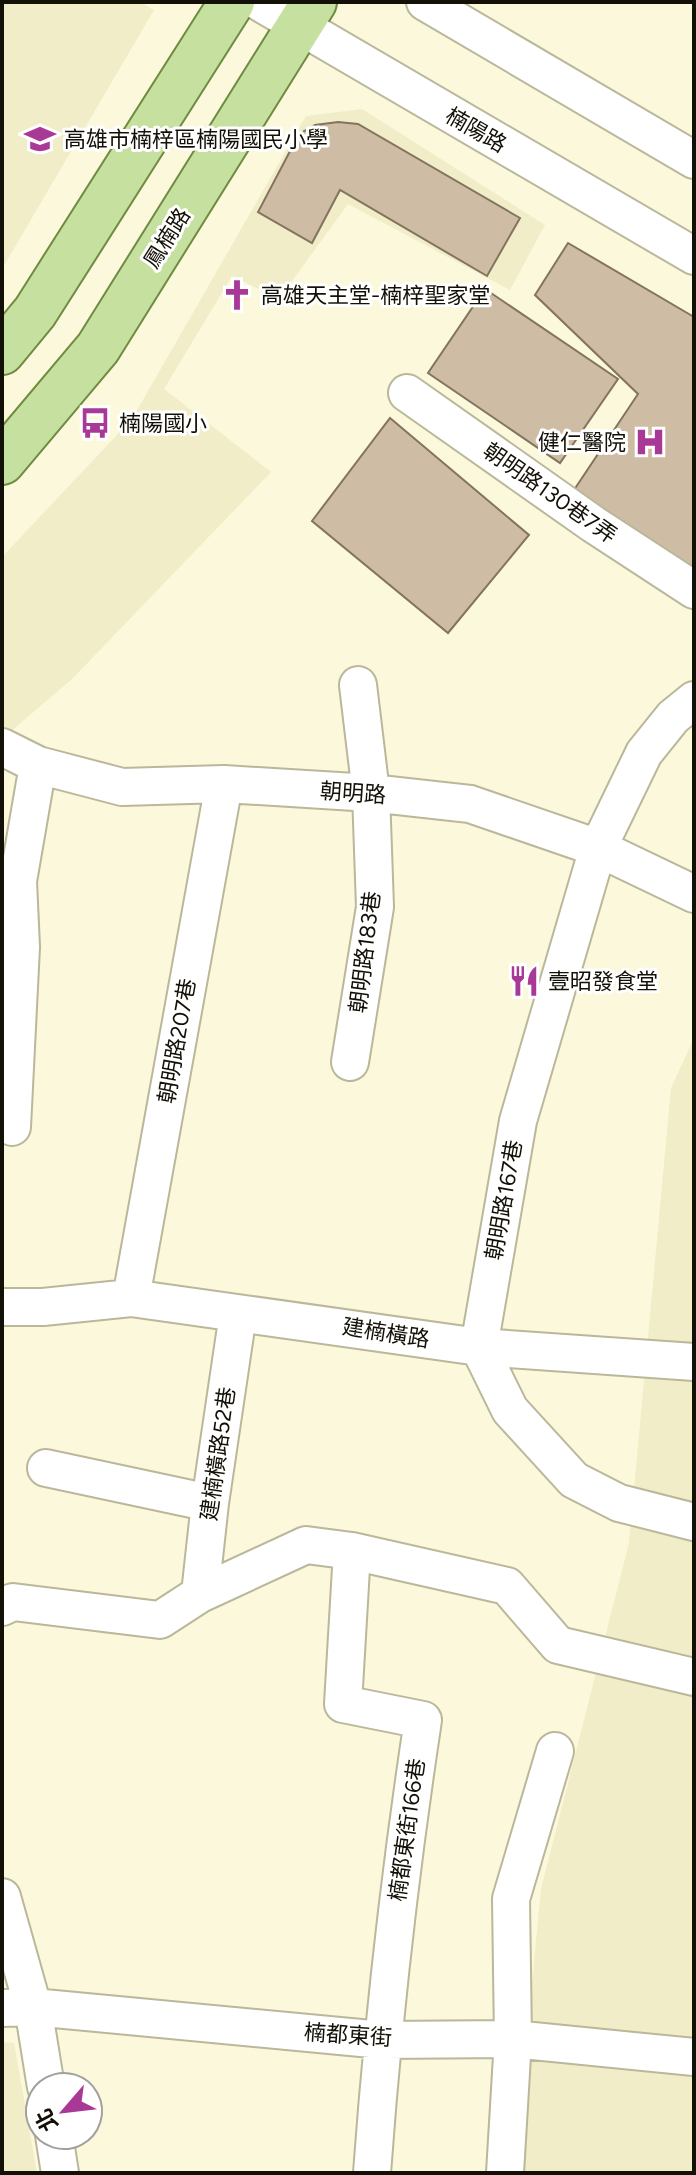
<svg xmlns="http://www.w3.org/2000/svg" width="696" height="2175" viewBox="0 0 696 2175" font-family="Figtree,'Noto Sans TC',sans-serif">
<rect width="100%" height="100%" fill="#fbf8db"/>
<path fill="#f1edc8" d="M2 2H140L154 10 2 269Z
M362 109 545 225 510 290 348 204 279 299 232 276 164 389 271 472 72 679 2 739V557L132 419 306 116Z
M694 1038V2173H518L523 2076 541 1889 629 1543 671 1088Z
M2 2042 14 2043 37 2173H2Z"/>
<path fill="#cebca4" stroke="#83745d" stroke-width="2" d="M338 122 358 124 520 218 487 276 340 190 312 243 258 212 299 134 315 125Z
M568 243 694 317V568L574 490 638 394 535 295Z
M485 289 618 379 560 463 428 373Z
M390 418 529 535 448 633 312 521Z"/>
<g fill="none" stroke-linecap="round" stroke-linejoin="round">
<defs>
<path id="minor" d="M259 2 694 256
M425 2 694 160
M407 393 593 524 694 590
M694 700 673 717 644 753 598 848 518 1121 479 1347 694 1362
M2 747 38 765 122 787 224 784 371 793 470 804 598 848 694 894
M350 1062 375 907 371 793 358 685
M12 1127 21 947 18 881 38 765
M131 1298 224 784
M2 1307H43L131 1298 479 1347 510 1410 574 1480 619 1503 694 1522
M46 1468 210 1503
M352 1551 343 1704 423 1720C400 1871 383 2021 372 2173
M200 1594 210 1503 238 1314
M2 1607 13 1602 160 1620 200 1594 306 1545 352 1551 507 1586 558 1645 694 1677
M2 1897 33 2007 46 2087
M2 2008 33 2007 382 2040 513 2039 694 2057
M54 2135 60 2173
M505 2173 513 2039 511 1899 555 1751"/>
<path id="major" d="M2 352 35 312 232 2
M2 462 98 348 314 2"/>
</defs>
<use href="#minor" stroke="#bab79b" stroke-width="40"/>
<use href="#major" stroke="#6f8a41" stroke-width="48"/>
<use href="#minor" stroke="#fff" stroke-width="36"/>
<use href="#major" stroke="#c6e0a0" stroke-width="44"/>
</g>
<defs>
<symbol id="school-bare" viewBox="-9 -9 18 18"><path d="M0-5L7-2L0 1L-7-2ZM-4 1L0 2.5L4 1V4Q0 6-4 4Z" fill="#a93996" stroke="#fff" stroke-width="2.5" paint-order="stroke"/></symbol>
<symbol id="church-bare" viewBox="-9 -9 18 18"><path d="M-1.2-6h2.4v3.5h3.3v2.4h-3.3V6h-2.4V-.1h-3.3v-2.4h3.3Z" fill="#a93996" stroke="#fff" stroke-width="2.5" paint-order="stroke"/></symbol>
<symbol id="bus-bare" viewBox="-9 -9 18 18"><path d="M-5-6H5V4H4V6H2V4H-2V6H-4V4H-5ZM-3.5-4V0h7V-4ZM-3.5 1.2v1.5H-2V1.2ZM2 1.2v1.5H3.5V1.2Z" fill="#a93996" stroke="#fff" stroke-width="2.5" paint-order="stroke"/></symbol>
<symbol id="hospital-bare" viewBox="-9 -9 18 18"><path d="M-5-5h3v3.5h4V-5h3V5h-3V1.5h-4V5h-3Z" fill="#a93996" stroke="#fff" stroke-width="2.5" paint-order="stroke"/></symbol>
<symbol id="restaurant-bare" viewBox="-9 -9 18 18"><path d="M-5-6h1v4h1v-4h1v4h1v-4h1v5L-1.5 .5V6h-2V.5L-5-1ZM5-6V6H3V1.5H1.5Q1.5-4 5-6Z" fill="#a93996" stroke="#fff" stroke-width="2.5" paint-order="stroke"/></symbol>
</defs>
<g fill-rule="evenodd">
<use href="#school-bare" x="18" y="117" width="44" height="44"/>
<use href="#church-bare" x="215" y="273" width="44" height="44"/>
<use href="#bus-bare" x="73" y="401" width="44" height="44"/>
<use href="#hospital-bare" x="628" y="420" width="44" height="44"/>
<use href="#restaurant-bare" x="502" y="959" width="44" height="44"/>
</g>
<g text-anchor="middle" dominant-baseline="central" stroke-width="6" stroke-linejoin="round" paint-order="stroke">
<g font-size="22" fill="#131107" stroke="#fff">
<text transform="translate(476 130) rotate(30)">楠陽路</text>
<text transform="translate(167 238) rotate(-58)">鳳楠路</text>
<text transform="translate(550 493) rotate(35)">朝明路130巷7弄</text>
<text transform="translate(353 793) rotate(4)">朝明路</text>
<text transform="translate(365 952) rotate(-83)">朝明路183巷</text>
<text transform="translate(177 1041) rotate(-80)">朝明路207巷</text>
<text transform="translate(504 1200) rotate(-80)">朝明路167巷</text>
<text transform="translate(386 1333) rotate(9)">建楠橫路</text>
<text transform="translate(218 1454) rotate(-82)">建楠橫路52巷</text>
<text transform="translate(407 1830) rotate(-82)">楠都東街166巷</text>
<text transform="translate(348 2035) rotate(4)">楠都東街</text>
</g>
<g font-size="22" fill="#131107" stroke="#fff" text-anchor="start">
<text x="64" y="139">高雄市楠梓區楠陽國民小學</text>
<text x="261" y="295">高雄天主堂-楠梓聖家堂</text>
<text x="119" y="423">楠陽國小</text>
<text x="626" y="442" text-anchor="end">健仁醫院</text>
<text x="548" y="981">壹昭發食堂</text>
</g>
</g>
<rect width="696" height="2175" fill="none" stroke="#131107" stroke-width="8"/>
<g transform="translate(64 2111) rotate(242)"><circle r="38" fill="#ffffff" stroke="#a1a09c" stroke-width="2"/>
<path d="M0-6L14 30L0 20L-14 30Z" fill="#a93996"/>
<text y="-12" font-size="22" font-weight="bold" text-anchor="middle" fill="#131107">北</text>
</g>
</svg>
